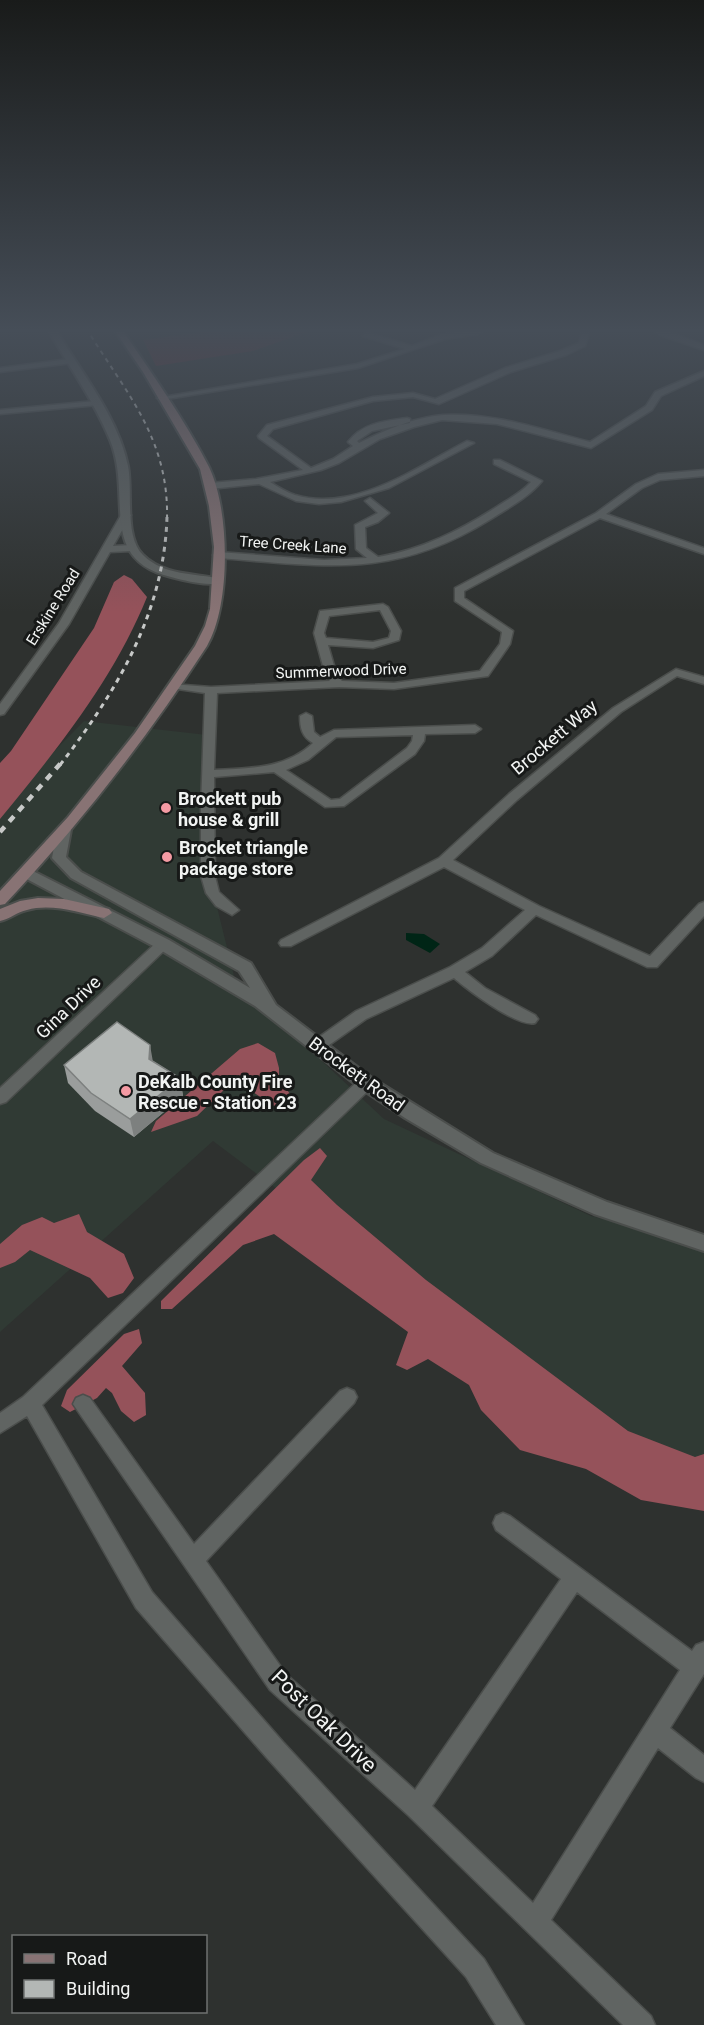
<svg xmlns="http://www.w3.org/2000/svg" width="704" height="2025" viewBox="0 0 704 2025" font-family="Roboto,sans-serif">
<rect width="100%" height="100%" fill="#2e312f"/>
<path fill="#303a34" d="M84 721 216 736 203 850 235 980 384 1119 591 1216 704 1245V1494L657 1475 213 1141 0 1332V806Z"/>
<path fill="#602830" d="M231 328H318L253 351 156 366 143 340Z"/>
<path fill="#95525a" d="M124 575 132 579 147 597C114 679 56 751 0 819V763L11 751 94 628 114 582Z
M258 1043 275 1053 279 1068V1079L293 1098 289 1106 277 1108 241 1084 226 1088 197 1116 151 1132 156 1121 240 1049Z
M320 1148 327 1156 311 1180 337 1205 426 1280 628 1431 695 1457 704 1454V1511L641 1500 586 1469 520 1450 481 1410 469 1385 428 1359 407 1370 396 1365 408 1332 274 1234 243 1245 172 1309H161V1301L304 1160Z
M79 1214 87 1232 124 1254 134 1278 123 1293 108 1298 90 1278 30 1250 15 1262 0 1268V1244L22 1225 42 1217 54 1223Z
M139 1329 142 1343 122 1366 145 1393 146 1415 134 1422 121 1411 112 1393 106 1388 97 1398 70 1412 61 1406 67 1390 124 1334Z"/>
<path fill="#002516" d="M406 933 424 934 440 944 430 953 406 940Z"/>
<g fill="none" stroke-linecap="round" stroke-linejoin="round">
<defs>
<path id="minor" d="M477 328H487L478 334 445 339 358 368 161 400 157 398 357 364 405 349 363 336 366 332 412 346 440 335Z
M651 328H660L704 345V350L660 335Z
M582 332 589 334 585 346 566 355 511 372 439 404 413 397 373 401 273 429 267 436 311 468 333 459 353 446 348 442C362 423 385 421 407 418L410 419V423L372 431 357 441 359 443C385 430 415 417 443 415 493 412 543 430 590 442L646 406 655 392 704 371V376L661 396 652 410 591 448 497 424 442 420 414 427 380 439 339 463 321 470 270 482C278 487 286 492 295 495 354 513 417 467 467 441L474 443 389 488 341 502 319 504 296 501 259 484 210 489 205 486 210 483 256 479 303 470 259 438 258 436 267 425 373 397 413 393 435 399 505 368 560 351 579 343Z
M69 359 73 361 72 363 0 372V368Z
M95 401 99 403 98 405 0 414V410Z
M494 460H500L542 481C528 498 508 508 491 519 393 580 326 566 218 558L213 555 218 552 324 560 367 558 356 549 355 525 378 513 365 501 370 498 389 513 378 522 365 527 366 548 378 557C423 549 459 531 498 506 509 499 522 492 531 482L494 464Z
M704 470V476L660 480 642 488 606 514 704 548V554L600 518 464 591V598L513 631 510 644 488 676 394 689 339 687 217 693 214 770C251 768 285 769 313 743 302 737 300 728 300 716L306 713 312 716 314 732 320 737 334 730 475 725 481 729 475 733 425 734 424 741 415 754 344 806 325 807 274 772 214 777 215 876 219 892 239 910 232 915 216 906 206 893 201 876V808L205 693 171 688V684L211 687 330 681 326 677 314 633 320 611 383 604 388 607 401 631 399 640 373 648 328 645 337 676 342 681 394 683 480 671 500 644 502 632 455 601V588L596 513 636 484 658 474ZM380 610 391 631 389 638 373 642 326 638 324 633 329 616ZM413 735 412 741 407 748 340 799 331 800 286 770 308 760 336 737Z
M126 512 131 515 113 546 131 545 136 548 131 551 110 552 69 624 4 714 0 715V704L59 623 121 515Z
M676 669 704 677V684L677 676 621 712 517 800 453 860 539 906 650 956 699 904 704 902V916L657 967H647L536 915 492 956 465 972 485 988 535 1015 538 1019 535 1023C518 1028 468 990 454 978L366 1019 322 1050H312L309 1046 312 1042 356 1011 450 967 482 948 525 910 444 867 291 946H281L279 943 281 940 439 858 509 794 613 708Z
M163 939 170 944 168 947 6 1102 0 1104V1088L158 941Z
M366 1077 372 1079 374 1083 372 1087 42 1405 152 1592 283 1742 484 1959 524 2025H496L466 1977 267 1758 136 1608 27 1416 0 1433V1413L23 1397 360 1079Z
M347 1388 354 1391 357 1397 354 1403 206 1561 286 1674 415 1790 561 1579 496 1530 493 1523 496 1516 503 1513 510 1516 692 1651 696 1645 704 1642V1674L670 1728 704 1755V1782L696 1778 658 1748 551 1920 651 2016 655 2025H623L409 1816 270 1690 73 1404 76 1398 83 1395 90 1398 194 1544 340 1391ZM577 1592 680 1670 533 1903 432 1806Z"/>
<path id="tertiary" d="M47 328H55C80 371 118 416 128 466 133 491 124 537 143 555 164 576 195 573 221 579V583C206 586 186 581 171 577 96 559 133 496 110 440 94 401 68 365 47 328Z
M64 826 71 830 66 857 81 872 251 963 276 1005 372 1078 493 1153 607 1202 704 1235V1251L594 1214 481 1163 405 1118 360 1088 255 1006 157 948 21 876 19 873 21 870H31L169 940 250 988 239 971 71 878 52 858 57 830Z"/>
<path id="secondary" d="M113 328H121C151 372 185 420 209 467 230 510 231 605 207 646 147 738 81 823 5 904L0 905V891L68 817 135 733 195 646 205 626 210 609 214 547 209 506 200 469 143 372Z
M38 898 64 899 109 909 112 913 104 918C80 913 52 903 27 910 17 912 10 919 0 921V909L20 901Z"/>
</defs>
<use href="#minor" stroke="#4b4e4c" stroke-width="3"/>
<use href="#tertiary" stroke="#4b4e4c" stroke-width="4"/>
<use href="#secondary" stroke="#4b4e4c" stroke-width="4"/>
<use href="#minor" fill="#606462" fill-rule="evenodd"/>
<use href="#tertiary" fill="#606462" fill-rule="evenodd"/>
<use href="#secondary" fill="#887374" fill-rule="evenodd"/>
<path stroke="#c7c9c8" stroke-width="2" stroke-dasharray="4.5 4.5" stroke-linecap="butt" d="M86 328C126 393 169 438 167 519"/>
<path stroke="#c7c9c8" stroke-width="3" stroke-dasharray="5 5" stroke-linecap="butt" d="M60 765C117 691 164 613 167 517"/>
<path stroke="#c7c9c8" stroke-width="4.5" stroke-dasharray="7 7" stroke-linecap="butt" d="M0 832 61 763"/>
</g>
<path fill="#9a9d9c" d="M153 1061 180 1078 183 1096 134 1137 95 1111 68 1083 64 1065Z"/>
<path fill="#7d807f" d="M150 1045 153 1062 149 1059Z
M180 1078 183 1096 134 1137 130 1119Z"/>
<path fill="#b3b7b5" stroke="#7d807f" stroke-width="1.5" d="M117 1022 150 1045 149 1059 180 1078 130 1119 91 1093 64 1065Z"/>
<linearGradient id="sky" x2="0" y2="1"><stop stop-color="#191b1a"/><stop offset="0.54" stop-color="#464e58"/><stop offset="1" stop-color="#464e58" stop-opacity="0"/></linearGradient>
<rect width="704" height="612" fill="url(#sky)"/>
<g fill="#f49aa3" stroke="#171918" stroke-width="2">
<circle cx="166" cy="808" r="6"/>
<circle cx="167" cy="857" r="6"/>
<circle cx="126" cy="1091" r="6"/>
</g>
<g text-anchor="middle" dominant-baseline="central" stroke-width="6" stroke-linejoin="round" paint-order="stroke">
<g font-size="15" fill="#f2f4f3" stroke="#171918">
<text transform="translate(293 545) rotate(4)">Tree Creek Lane</text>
<text transform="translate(53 607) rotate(-58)">Erskine Road</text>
<text transform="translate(341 671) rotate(-2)">Summerwood Drive</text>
</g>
<g font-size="18" fill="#f2f4f3" stroke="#171918">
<text transform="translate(554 737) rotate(-40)">Brockett Way</text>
<text transform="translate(68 1007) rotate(-44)">Gina Drive</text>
<text transform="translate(357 1074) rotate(36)">Brockett Road</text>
</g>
<g font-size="18" font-weight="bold" fill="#f2f4f3" stroke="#171918" text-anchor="start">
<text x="178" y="798">Brockett pub<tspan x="178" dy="21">house &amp; grill</tspan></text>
<text x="179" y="847">Brocket triangle<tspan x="179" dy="21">package store</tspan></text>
<text x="138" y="1081">DeKalb County Fire<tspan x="138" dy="21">Rescue - Station 23</tspan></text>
</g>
<g font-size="21" fill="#f2f4f3" stroke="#171918">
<text transform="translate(324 1721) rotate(44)">Post Oak Drive</text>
</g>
</g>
<rect x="12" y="1935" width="195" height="78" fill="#171918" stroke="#6f7170" stroke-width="1.5"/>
<rect x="24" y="1954" width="30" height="9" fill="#887374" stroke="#6f7170" stroke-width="1.5"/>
<text x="66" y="1965" font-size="18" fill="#f2f4f3">Road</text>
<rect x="24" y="1980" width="30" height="18" fill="#b3b7b5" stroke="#6f7170" stroke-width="1.5"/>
<text x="66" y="1995" font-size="18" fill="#f2f4f3">Building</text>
</svg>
